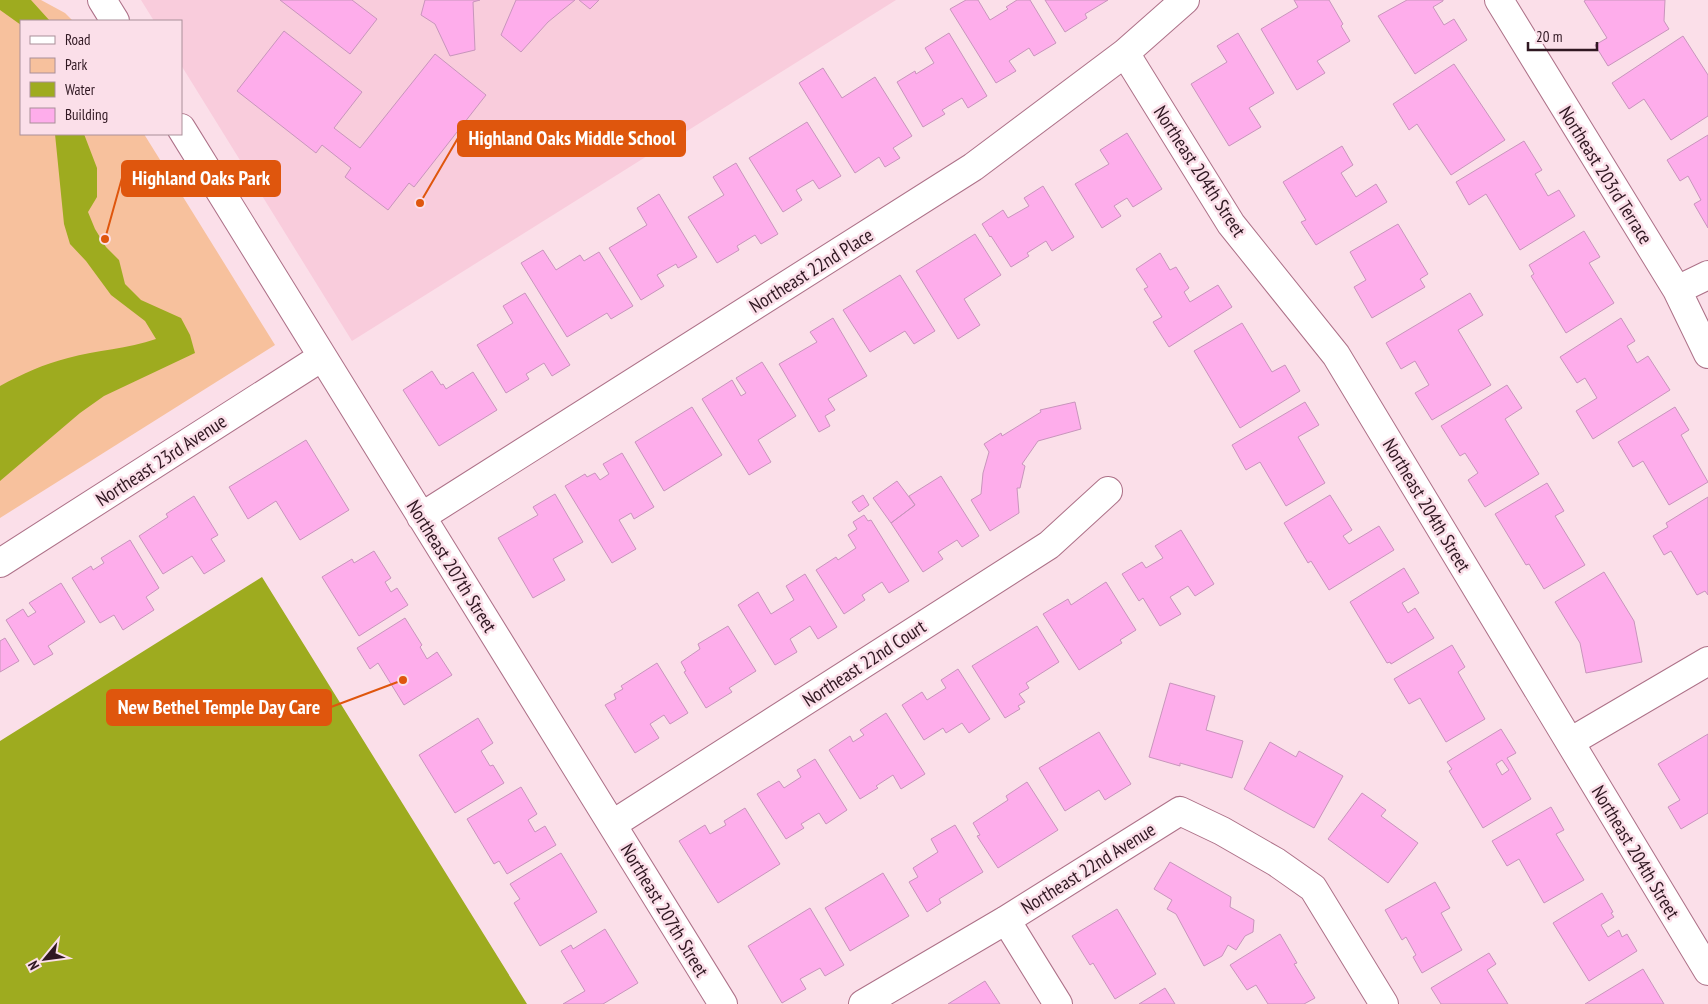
<svg xmlns="http://www.w3.org/2000/svg" width="1708" height="1004" viewBox="0 0 1708 1004" font-family="'PT Sans Narrow',sans-serif">
<rect width="100%" height="100%" fill="#fbdfe9"/>
<path fill="#f9ccdc" d="M141 0H896L352 341 181 65V21H154Z"/>
<path fill="#f7c19d" d="M0 0H41L65 13 73 21H21V134H144L275 345 0 518Z"/>
<path fill="#9eab1f" d="M0 0H31L50 21H21V25L0 10Z
M55 134H84L97 168V197L88 212 95 229 106 247 119 260 125 284 141 300 181 318 190 335 195 353 104 396 80 413 0 481V386C22 374 44 364 68 358 97 350 128 349 156 339L145 321 111 295 86 261 70 244 64 224Z
M262 577 527 1004H0V741Z"/>
<path fill="#feadeb" stroke="#c895bc" fill-rule="evenodd" d="M280 0H352L377 19 350 54Z
M425 0H480L473 2 475 50 450 56 435 24 421 15Z
M516 0H575L548 22 521 52 501 35Z
M579 0H599L590 9Z
M966 0H978L990 20 1008 9 1006 7 1017 0H1030L1056 43 1034 56 1029 48 1009 61 1016 71 996 83 950 9Z
M1045 0H1108L1085 14 1087 18 1065 32Z
M1294 0H1329L1343 24 1341 26 1350 41 1317 61 1325 73 1297 90 1261 29 1298 7Z
M1407 0H1443V1L1433 7 1444 25 1454 19 1467 40 1415 74 1378 16Z
M1586 0H1665L1664 21 1669 29 1608 66 1595 45 1607 38 1584 1Z
M284 31 362 92 334 128 360 148 435 54 486 95 414 187 409 183 388 210 345 177 351 168 322 145 316 153 237 91Z
M949 33 987 96 968 108 962 98 942 110 945 114 923 127 897 82 915 71 916 74 934 63 925 48Z
M1238 33 1274 93 1249 108 1261 127 1229 146 1191 84 1227 62 1217 46Z
M1683 36 1708 75V116L1671 140 1644 99 1629 109 1612 83Z
M1454 64 1505 140 1451 175 1417 124 1409 130 1393 104Z
M823 68 842 98 875 77 912 136 893 148 900 158 885 167 879 157 855 173 799 83Z
M807 122 841 176 819 189 813 180 796 190 802 200 783 212 749 158Z
M1127 133 1162 189 1133 207 1127 198 1114 206 1121 216 1102 228 1075 184 1109 164 1100 150Z
M1708 135V228L1694 204 1701 200 1688 176 1680 181 1667 160Z
M1524 141 1542 170 1535 174 1548 196 1559 190 1575 216 1520 250 1486 194 1469 205 1456 182Z
M1342 146 1353 165 1341 173 1356 197 1376 184 1387 202 1316 245 1301 222 1306 220 1283 182Z
M736 163 778 234 761 244 755 235 737 246 739 250 717 263 688 217 724 195 713 177Z
M1043 186 1074 237 1052 251 1046 241 1027 253 1029 256 1011 267 991 236 990 237 982 224 1003 210 1008 218 1029 206 1024 198Z
M659 194 697 257 678 268 676 264 657 275 664 286 641 300 609 248 647 225 637 208Z
M1398 224 1428 274 1420 279 1425 287 1372 318 1354 287 1366 280 1350 252Z
M1584 231 1600 257 1589 263 1614 303 1566 333 1531 276 1534 274 1529 265Z
M975 234 1001 275 964 299 980 325 958 339 916 271Z
M543 250 556 270 580 255 584 261 599 252 633 306 611 319 607 313 567 337 521 263Z
M1160 253 1170 270 1176 267 1189 288 1184 292 1190 302 1218 285 1232 307 1169 347 1153 322 1162 317 1144 289 1148 287 1136 269Z
M900 275 935 331 914 344 905 331 870 352 843 310Z
M525 293 570 365 552 376 544 363 526 374 529 379 506 393 477 345 513 323 503 306Z
M1470 293 1483 315 1458 330 1491 385 1432 420 1415 393 1429 385 1415 361 1401 369 1386 343Z
M833 318 867 376 828 399 835 410 825 416 830 426 819 432 779 364 817 342 810 332Z
M1621 318 1635 341 1627 346 1637 363 1648 356 1670 390 1593 439 1576 411 1597 398 1585 378 1577 383 1560 357Z
M1242 323 1272 372 1285 365 1300 391 1240 428 1194 351Z
M762 362 796 416 758 440 771 462 749 475 702 399 732 380 741 396 746 393 736 378Z
M432 371 441 385 443 384 446 389 473 372 497 410 439 446 403 390Z
M1507 385 1522 408 1505 419 1539 474 1485 507 1468 480 1478 473 1465 453 1460 456 1441 426Z
M1075 402 1081 429 1038 441 1022 464 1025 466 1020 488H1017L1019 513 990 531 971 500 981 494 983 473 989 452 984 444 1001 433 1002 436 1041 412 1040 410Z
M1305 402 1319 425 1298 437 1325 483 1286 506 1260 462 1246 470 1232 445Z
M692 407 722 455 664 491 635 442Z
M1675 407 1689 430 1681 435 1708 482 1669 505 1643 461 1633 467 1618 442Z
M306 440 349 510 300 540 276 501 248 519 229 487Z
M622 453 654 507 634 519 631 513 619 520 636 549 612 563 565 486 585 474 587 477 595 473 600 480 609 474 603 464Z
M941 476 979 536 962 547 957 540 938 552 943 559 923 572 891 523 915 505 909 496Z
M897 481 915 505 891 523 873 498Z
M1547 483 1564 511 1555 516 1585 565 1544 589 1529 564 1526 565 1495 514Z
M555 494 583 542 553 559 565 580 533 598 498 538 538 515 533 507Z
M863 495 869 505 859 512 852 502Z
M1330 495 1352 530 1343 536 1349 544 1379 526 1394 550 1329 590 1311 561 1308 563 1284 523Z
M194 496 218 535 211 539 225 561 204 574 192 556 163 574 139 536 168 517 166 514Z
M1708 497V595L1705 591 1697 595 1671 551 1664 555 1653 536 1668 527 1666 523Z
M864 515 868 521 871 520 909 581 889 593 882 582 862 595 865 600 844 614 816 570 836 557 838 560 856 548 848 535 857 529 853 522Z
M1181 530 1214 584 1195 596 1188 586 1170 597 1181 614 1160 626 1143 598 1139 601 1122 574 1142 562 1146 568 1163 558 1155 546Z
M130 540 159 588 146 597 154 610 123 630 114 615 100 623 72 578 91 566 93 570 104 563 101 558Z
M374 551 391 578 385 582 391 592 397 588 408 605 359 636 322 577 352 559 354 563Z
M1404 568 1419 593 1402 603 1408 613 1415 608 1434 638 1391 664 1390 662 1387 663 1350 602Z
M1604 572 1634 621 1642 662 1586 673 1580 643 1555 602Z
M805 574 837 627 818 639 810 626 790 639 797 652 775 665 738 605 758 592 771 614 794 600 786 586Z
M1106 582 1136 630 1120 640 1122 643 1079 670 1043 614 1068 599 1071 605Z
M61 583 85 622 48 646 53 654 34 665 6 620 23 609 28 617 36 612 29 603Z
M405 618 422 645 420 647 427 659 437 652 452 675 404 705 378 663 370 669 357 648Z
M728 626 756 671 729 688 732 692 706 708 684 672 686 671 681 662 700 649 698 644Z
M1037 626 1059 662 1026 683 1029 688 1019 694 1025 702 1018 706 1020 709 1005 718 972 666Z
M5 638 19 661 0 672V641Z
M1452 645 1465 667 1458 672 1485 719 1446 742 1420 698 1409 704 1394 679Z
M657 663 688 713 670 724 664 715 650 724 659 738 635 753 605 705 616 699 614 694 623 689 621 686Z
M958 669 990 719 969 733 962 723 946 733 943 728 924 740 902 705 922 692 927 700 946 688 941 680Z
M1170 683 1215 696 1206 730 1243 741 1232 778 1180 763V766L1149 757Z
M886 713 925 774 901 789 893 775 876 786 878 788 860 799 829 750 850 736 853 742 864 735 860 730Z
M478 718 493 743 481 751 490 766 493 765 504 783 455 813 419 755Z
M1501 729 1516 753 1507 758 1531 799 1483 828 1449 771 1452 769 1447 762ZM1502 760 1509 770 1502 775 1496 764Z
M1099 732 1131 784 1105 800 1099 790 1065 811 1039 768Z
M1708 734V813L1681 829 1668 807 1680 800 1658 764Z
M1270 742 1296 757 1299 751 1343 776 1314 828 1244 789Z
M815 759 847 810 826 824 819 813 801 824 804 828 786 839 757 794 779 781 784 788 801 777 797 770Z
M1027 782 1058 830 998 868 977 836 980 835 973 823 1008 800 1006 796Z
M521 787 537 814 528 820 535 832 545 826 556 845 507 874 499 861 494 864 467 819Z
M1362 793 1386 810 1381 816 1418 843 1388 883 1328 839Z
M1551 807 1564 830 1556 834 1584 880 1544 903 1519 859 1507 866 1492 841Z
M745 808 780 864 718 903 679 841 705 825 710 834 726 825 724 821Z
M955 825 983 872 939 899 941 903 927 912 909 882 918 877 913 868 938 852 931 839Z
M561 853 597 912 540 946 514 903 520 899 510 884Z
M1170 862 1231 897 1230 907 1254 920 1253 932 1245 936 1236 950 1228 945 1222 956 1204 966 1176 914 1167 909 1172 900 1154 889Z
M883 873 909 916 850 951 825 908Z
M1435 882 1450 908 1441 913 1462 950 1422 973 1413 957 1416 955 1406 937 1402 940 1385 910Z
M1602 893 1613 912 1611 913 1614 917 1601 925 1608 937 1619 930 1622 937 1627 934 1637 951 1589 981 1553 923Z
M810 908 844 965 825 976 820 968 800 979 806 989 782 1003 748 946Z
M1117 909 1156 974 1115 999 1093 963 1090 965 1072 936Z
M605 929 638 983 603 1004H563L585 991 561 951 571 945 573 949Z
M1280 934 1297 963 1294 964 1315 998 1304 1004H1268L1256 985 1247 990 1230 965Z
M1489 953 1496 964 1487 970 1508 1004H1441L1431 988Z
M1643 969 1664 1004H1585Z
M985 981 1000 1004H948Z
M1165 988 1175 1004H1139Z"/>
<g fill="none" stroke-linecap="round" stroke-linejoin="round">
<defs>
<path id="minor" d="M102 0 115 21
M1499 0 1677 290 1708 354
M1125 53 1231 224 1336 355 1708 971
M181 128 723 1004
M1677 290 1708 275
M421 517 973 167 1125 53 1185 0
M0 563 322 357
M1570 742 1708 661
M613 824 1049 545 1108 491
M1006 920 1058 1004
M863 1004 1006 920 1180 811 1222 831 1276 862 1313 888 1384 1004"/>
</defs>
<use href="#minor" stroke="#ad7188" stroke-width="30"/>
<use href="#minor" stroke="#fff" stroke-width="28"/>
</g>
<g text-anchor="middle" dominant-baseline="central" stroke-width="5" stroke-linejoin="round" paint-order="stroke">
<g font-size="19" fill="#301822" stroke="#fbdfe9">
<text transform="translate(1200 171) rotate(57)">Northeast 204th Street</text>
<text transform="translate(1606 175) rotate(58)">Northeast 203rd Terrace</text>
<text transform="translate(811 270) rotate(-32)">Northeast 22nd Place</text>
<text transform="translate(161 460) rotate(-33)">Northeast 23rd Avenue</text>
<text transform="translate(1427 505) rotate(59)">Northeast 204th Street</text>
<text transform="translate(452 566) rotate(58)">Northeast 207th Street</text>
<text transform="translate(864 663) rotate(-33)">Northeast 22nd Court</text>
<text transform="translate(1636 852) rotate(59)">Northeast 204th Street</text>
<text transform="translate(1088 868) rotate(-32)">Northeast 22nd Avenue</text>
<text transform="translate(665 910) rotate(59)">Northeast 207th Street</text>
</g>
</g>
<path fill="none" stroke="#df560d" stroke-width="2" d="M420 203L458 138M105 239L122 178M403 680L331 707"/>
<g fill="#df560d" stroke="#fbdfe9" stroke-width="2">
<circle cx="420" cy="203" r="5"/>
<circle cx="105" cy="239" r="5"/>
<circle cx="403" cy="680" r="5"/>
</g>
<g fill="#df560d" stroke="#df560d" stroke-width="2">
<rect x="458" y="121" width="227" height="35" rx="5"/>
<rect x="122" y="161" width="158" height="35" rx="5"/>
<rect x="107" y="690" width="224" height="35" rx="5"/>
</g>
<g font-size="20" text-anchor="middle" font-weight="bold" fill="#fff">
<text x="572" y="145">Highland Oaks Middle School</text>
<text x="201" y="185">Highland Oaks Park</text>
<text x="219" y="714">New Bethel Temple Day Care</text>
</g>
<rect x="20" y="20" width="162" height="115" fill="#fbdfe9" stroke="#aa8f99"/>
<rect x="30" y="36" width="25" height="8" fill="#ffffff" stroke="#aa8f99"/>
<text x="65" y="45" font-size="15" fill="#301822">Road</text>
<rect x="30" y="58" width="25" height="15" fill="#f7c19d" stroke="#aa8f99"/>
<text x="65" y="70" font-size="15" fill="#301822">Park</text>
<rect x="30" y="82" width="25" height="15" fill="#9eab1f" stroke="#aa8f99"/>
<text x="65" y="95" font-size="15" fill="#301822">Water</text>
<rect x="30" y="108" width="25" height="15" fill="#feadeb" stroke="#aa8f99"/>
<text x="65" y="120" font-size="15" fill="#301822">Building</text>
<g transform="translate(45 959) rotate(241)" stroke="#fbdfe9" stroke-width="4" paint-order="stroke">
<path d="M0-4L9 19L0 12L-9 19Z" fill="#301822"/>
<text y="-8" font-size="14" font-weight="bold" text-anchor="middle" fill="#301822">N</text>
</g>
<path d="M1528 42v8h69v-8" fill="none" stroke="#301822" stroke-width="2.5"/>
<text x="1536" y="42" font-size="15" fill="#301822" stroke="#fbdfe9" stroke-width="4" paint-order="stroke">20 m</text>
</svg>
